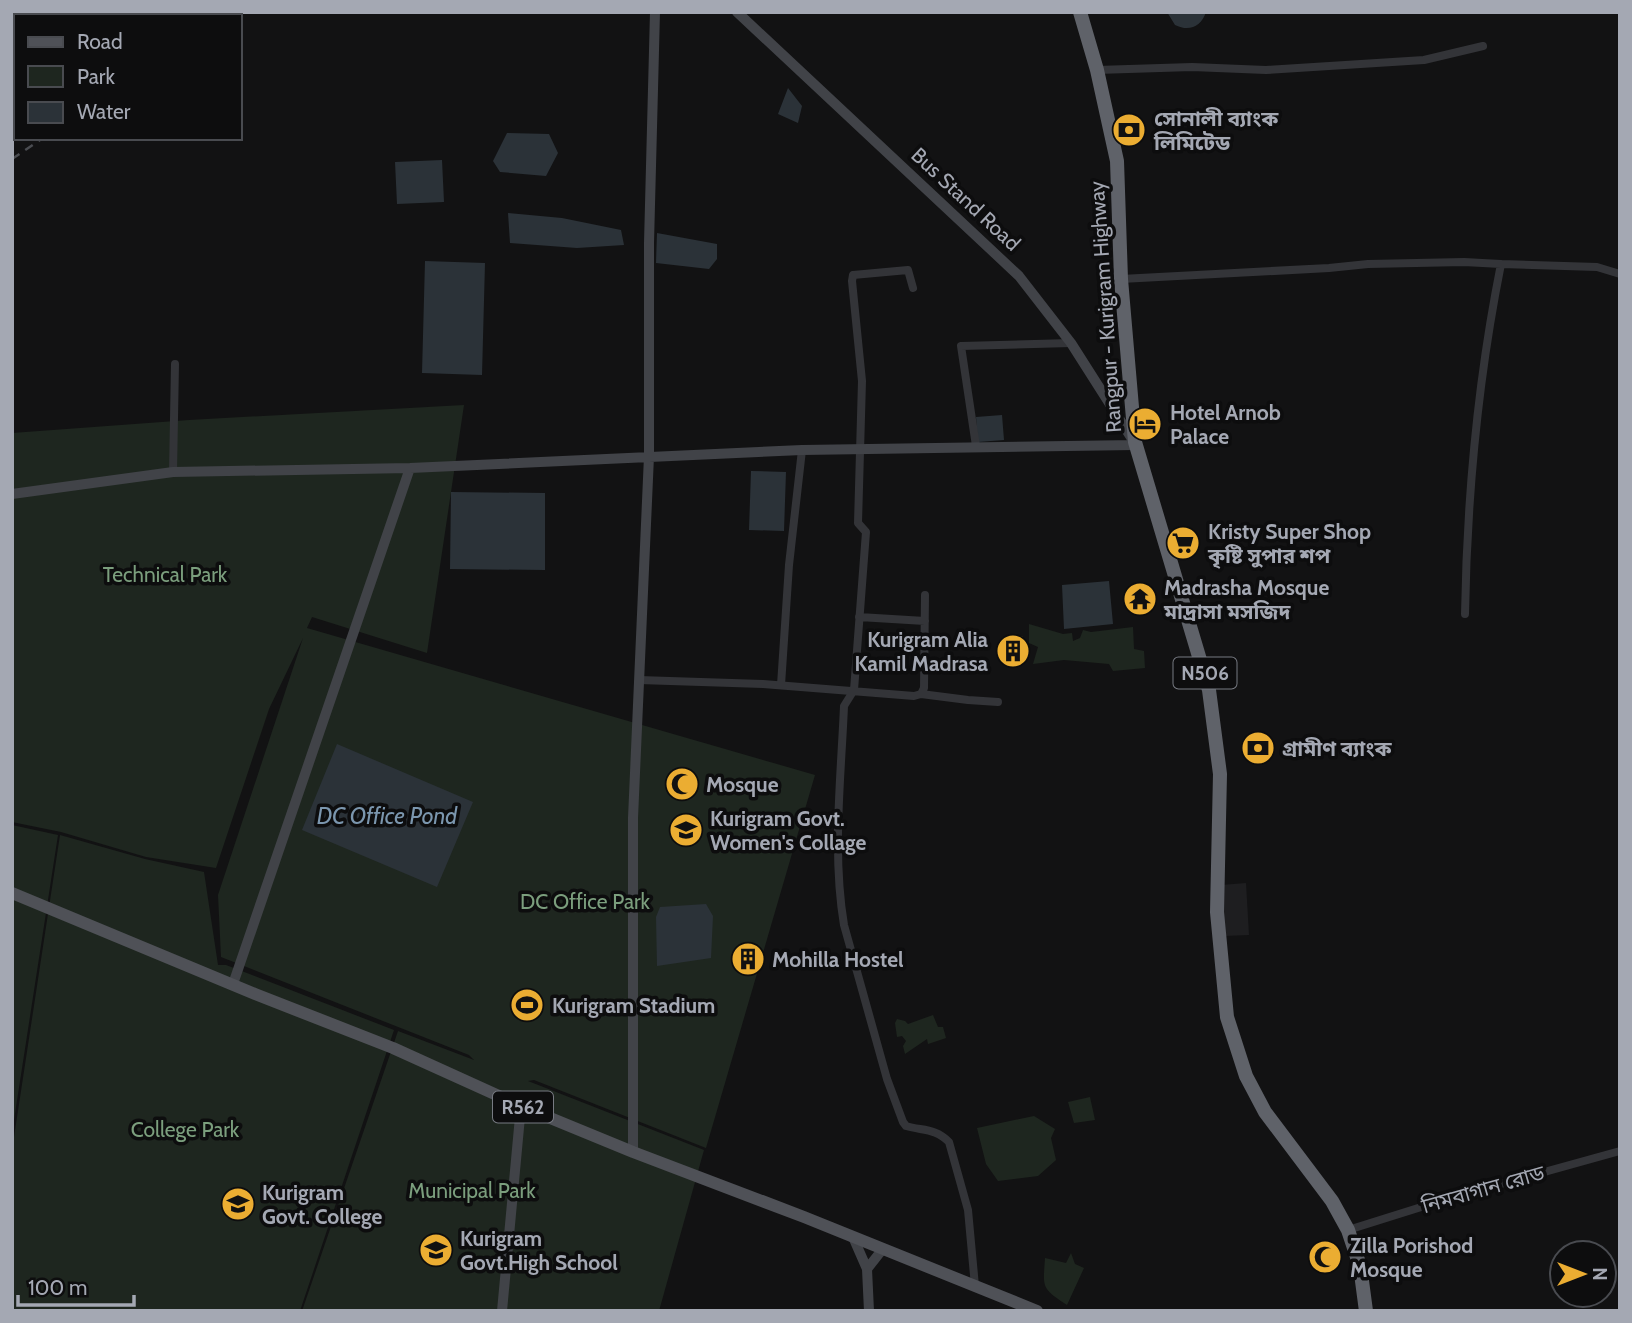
<svg xmlns="http://www.w3.org/2000/svg" width="1632" height="1323" viewBox="0 0 1632 1323" font-family="Cabin,'Noto Sans Bengali',sans-serif">
<rect width="100%" height="100%" fill="#121213"/>
<path fill="#1e1e20" d="M1246 883 1249 935 1224 936 1221 885Z"/>
<path fill="#1e261f" d="M464 405 427 653 312 617 307 628 815 775 706 1148 534 1080 528 1081 704 1150 659 1311H302L398 1031 474 1060 469 1055 221 957 218 895 303 638 269 709 216 868 146 857 61 832 12 822V433L189 420Z
M1029 624 1063 634 1072 633 1073 641 1080 638 1083 630 1091 632 1133 627 1134 649 1144 651 1145 668 1113 671 1109 664 1064 660 1033 664 1038 647 1029 643Z
M12 825 58 835 12 1133Z
M60 835 145 859 204 872 218 965H226L394 1030 300 1311H12V1150Z
M933 1015 938 1027H943L946 1038 928 1044 927 1039 905 1054 903 1046 906 1041 902 1036 897 1037 895 1023 897 1019 905 1021 908 1024Z
M1090 1097 1095 1120 1074 1123 1068 1102Z
M1034 1116 1055 1129 1051 1138 1056 1160 1038 1176 998 1181 986 1164 977 1128Z
M1071 1253 1075 1264 1084 1268 1067 1305C1041 1288 1043 1288 1045 1258L1066 1263Z"/>
<path fill="#2b3238" d="M1167 12H1206C1201 27 1189 32 1175 25Z
M788 88 802 106 798 123 778 114Z
M507 133 549 134 558 153 546 176 500 172 493 161Z
M442 160 444 202 397 204 395 162Z
M508 213 562 218 621 230 624 245 577 248 510 243Z
M657 233 717 244V259L709 269 656 263Z
M425 261 485 263 482 375 422 373Z
M1002 415 1004 440 978 442 976 417Z
M751 471 786 472 784 531 749 530Z
M451 492 545 493V570L450 569Z
M1109 581 1113 624 1064 629 1062 585Z
M337 744 473 802 437 887 302 830Z
M706 904 713 916 711 958 657 966 656 917 660 907Z"/>
<g fill="none" stroke-linecap="round" stroke-linejoin="round">
<path stroke="#333438" stroke-width="8" d="M1097 70 1192 67 1266 70 1424 60 1483 46
M1501 264 1597 267 1620 274
M1121 279 1329 268 1368 264 1464 262 1501 264C1478 379 1467 496 1465 614
M913 288 908 270 853 275 852 281 862 381 858 523 866 532 854 690 844 706C841 778 832 853 844 925L887 1079 903 1122 906 1126C923 1131 935 1128 949 1142L968 1210 975 1286
M976 446 961 346 1071 343
M173 472 175 364
M859 617 925 621
M639 680 763 684 914 696 921 694 924 688 925 595
M781 685 789 565 802 450
M921 694 968 700 998 702
M1348 1230 1450 1198 1620 1151"/>
<path stroke="#414348" stroke-width="10" d="M737 12 1019 276 1071 343 1134 442
M12 494 173 472 410 468 802 450 1135 445
M233 984 410 468
M633 1152V818L649 456V243L655 12
M853 1237 867 1269 869 1311
M867 1269 882 1250
M502 1311 521 1106"/>
<path stroke="#4f5157" stroke-width="12" d="M12 893 255 994 393 1048 521 1106 633 1152 804 1217 1037 1311"/>
<path stroke="#5f6269" stroke-width="14" d="M1080 12 1097 70 1117 161 1121 279 1135 442 1209 690 1220 774 1217 912 1227 1017 1246 1076 1265 1112 1332 1201 1348 1230 1360 1266 1366 1311"/>
<path stroke="#4a4c51" stroke-width="2.5" stroke-dasharray="9 7" stroke-linecap="butt" d="M220 16 225 12
M12 159 43 138"/>
</g>
<defs>
<symbol id="bank-disc" viewBox="-11 -11 22 22"><circle r="9.5" fill="#ebad32" stroke="#0d0d0e"/><path d="M-6-4H6V4H-6ZM0-2.3a2.3 2.3 0 1 0 0 4.6a2.3 2.3 0 1 0 0-4.6Z" fill="#111"/></symbol>
<symbol id="hotel-disc" viewBox="-11 -11 22 22"><circle r="9.5" fill="#ebad32" stroke="#0d0d0e"/><path d="M-6-4.5h1.5V1H6V5H4.5V3h-9V5H-6ZM-4 0a1.8 1.8 0 1 1 3.6 0ZM.5 0V-2.5h3Q6-2.5 6 0Z" fill="#111"/></symbol>
<symbol id="supermarket-disc" viewBox="-11 -11 22 22"><circle r="9.5" fill="#ebad32" stroke="#0d0d0e"/><path d="M-6-5.5h2.5l.6 2H6L4.5 2H-2.5L-4.4-4H-6ZM-1.5 3.2a1.3 1.3 0 1 0 .1 0ZM3 3.2a1.3 1.3 0 1 0 .1 0Z" fill="#111"/></symbol>
<symbol id="temple-disc" viewBox="-11 -11 22 22"><circle r="9.5" fill="#ebad32" stroke="#0d0d0e"/><path d="M0-6L5-2H3V0L6.5 2.5H4V6H1.5V3h-3V6H-4V2.5H-6.5L-3 0V-2H-5Z" fill="#111"/></symbol>
<symbol id="building-disc" viewBox="-11 -11 22 22"><circle r="9.5" fill="#ebad32" stroke="#0d0d0e"/><path d="M-4-6H4V6H1V3H-1V6H-4ZM-2.5-4.3h1.7v1.8h-1.7ZM.8-4.3h1.7v1.8H.8ZM-2.5-1h1.7V.8h-1.7ZM.8-1h1.7V.8H.8Z" fill="#111"/></symbol>
<symbol id="mosque-disc" viewBox="-11 -11 22 22"><circle r="9.5" fill="#ebad32" stroke="#0d0d0e"/><path d="M3.5-4.9A6 6 0 1 0 3.5 4.9A5 5 0 1 1 3.5-4.9Z" fill="#111"/></symbol>
<symbol id="university-disc" viewBox="-11 -11 22 22"><circle r="9.5" fill="#ebad32" stroke="#0d0d0e"/><path d="M0-5L7-2L0 1L-7-2ZM-4 1L0 2.5L4 1V4Q0 6-4 4Z" fill="#111"/></symbol>
<symbol id="stadium-disc" viewBox="-11 -11 22 22"><circle r="9.5" fill="#ebad32" stroke="#0d0d0e"/><path d="M0-5a6.5 5 0 1 0 0 10a6.5 5 0 1 0 0-10ZM-3.5-1.8h7v3.6h-7Z" fill="#111"/></symbol>
<symbol id="school-disc" viewBox="-11 -11 22 22"><circle r="9.5" fill="#ebad32" stroke="#0d0d0e"/><path d="M0-5L7-2L0 1L-7-2ZM-4 1L0 2.5L4 1V4Q0 6-4 4Z" fill="#111"/></symbol>
</defs>
<g fill-rule="evenodd">
<use href="#bank-disc" x="1110" y="111" width="38" height="38"/>
<use href="#hotel-disc" x="1126" y="405" width="38" height="38"/>
<use href="#supermarket-disc" x="1164" y="524" width="38" height="38"/>
<use href="#temple-disc" x="1121" y="580" width="38" height="38"/>
<use href="#building-disc" x="994" y="632" width="38" height="38"/>
<use href="#bank-disc" x="1239" y="729" width="38" height="38"/>
<use href="#mosque-disc" x="663" y="765" width="38" height="38"/>
<use href="#university-disc" x="667" y="811" width="38" height="38"/>
<use href="#building-disc" x="729" y="940" width="38" height="38"/>
<use href="#stadium-disc" x="508" y="986" width="38" height="38"/>
<use href="#university-disc" x="219" y="1185" width="38" height="38"/>
<use href="#school-disc" x="417" y="1231" width="38" height="38"/>
<use href="#mosque-disc" x="1306" y="1238" width="38" height="38"/>
</g>
<g text-anchor="middle" dominant-baseline="central" stroke-width="7" stroke-linejoin="round" paint-order="stroke">
<g fill="#0d0d0e" stroke="#777a82" stroke-width="2">
<rect x="1173.5" y="657.5" width="63" height="31" rx="5"/>
<rect x="493" y="1091.5" width="60" height="31" rx="5"/>
</g>
<g font-size="19" font-weight="bold" fill="#a4a8b3">
<text x="1205" y="673">N506</text>
<text x="523" y="1107">R562</text>
</g>
<g font-size="21" font-weight="bold" fill="#a4a8b3" stroke="#0d0d0e" text-anchor="start">
<text x="1154" y="118">সোনালী ব্যাংক<tspan x="1154" dy="24">লিমিটেড</tspan></text>
<text x="1170" y="412">Hotel Arnob<tspan x="1170" dy="24">Palace</tspan></text>
<text x="1208" y="531">Kristy Super Shop<tspan x="1208" dy="24">কৃষ্টি সুপার শপ</tspan></text>
<text x="1164" y="587">Madrasha Mosque<tspan x="1164" dy="24">মাদ্রাসা মসজিদ</tspan></text>
<text x="988" y="639" text-anchor="end">Kurigram Alia<tspan x="988" dy="24">Kamil Madrasa</tspan></text>
<text x="1282" y="748">গ্রামীণ ব্যাংক</text>
<text x="706" y="784">Mosque</text>
<text x="710" y="818">Kurigram Govt.<tspan x="710" dy="24">Women's Collage</tspan></text>
<text x="772" y="959">Mohilla Hostel</text>
<text x="552" y="1005">Kurigram Stadium</text>
<text x="262" y="1192">Kurigram<tspan x="262" dy="24">Govt. College</tspan></text>
<text x="460" y="1238">Kurigram<tspan x="460" dy="24">Govt.High School</tspan></text>
<text x="1350" y="1245">Zilla Porishod<tspan x="1350" dy="24">Mosque</tspan></text>
</g>
<g font-size="21" fill="#a4a8b3" stroke="#0d0d0e">
<text transform="translate(966 199) rotate(43)">Bus Stand Road</text>
<text transform="translate(1105 307) rotate(-94)">Rangpur - Kurigram Highway</text>
<text transform="translate(1483 1189) rotate(-16)">নিমবাগান রোড</text>
</g>
<g font-size="21" fill="#7b9e7d" stroke="#0d0d0e">
<text x="165" y="574">Technical Park</text>
<text x="585" y="901">DC Office Park</text>
<text x="185" y="1129">College Park</text>
<text x="472" y="1190">Municipal Park</text>
</g>
<g font-size="23" font-style="italic" fill="#7b96ae" stroke="#0d0d0e">
<text x="387" y="816">DC Office Pond</text>
</g>
</g>
<rect width="1632" height="1323" fill="none" stroke="#a4a8b3" stroke-width="28"/>
<rect x="14" y="14" width="228" height="126" fill="#0d0d0e" stroke="#494b50" stroke-width="2"/>
<rect x="28" y="37" width="35" height="10" fill="#4f5157" stroke="#494b50" stroke-width="2"/>
<text x="77" y="49" font-size="21" fill="#a4a8b3">Road</text>
<rect x="28" y="66" width="35" height="21" fill="#1e261f" stroke="#494b50" stroke-width="2"/>
<text x="77" y="84" font-size="21" fill="#a4a8b3">Park</text>
<rect x="28" y="102" width="35" height="21" fill="#2b3238" stroke="#494b50" stroke-width="2"/>
<text x="77" y="119" font-size="21" fill="#a4a8b3">Water</text>
<g transform="translate(1583 1274) rotate(90)"><circle r="33" fill="#0d0d0e" stroke="#494b50" stroke-width="2"/>
<path d="M0-5L12 26L0 18L-12 26Z" fill="#ebad32"/>
<text y="-10" font-size="19" font-weight="bold" text-anchor="middle" fill="#a4a8b3">N</text>
</g>
<path d="M18 1295v10h116v-10" fill="none" stroke="#a4a8b3" stroke-width="3.5"/>
<text x="28" y="1295" font-size="21" fill="#a4a8b3" stroke="#0d0d0e" stroke-width="5" paint-order="stroke">100 m</text>
</svg>
